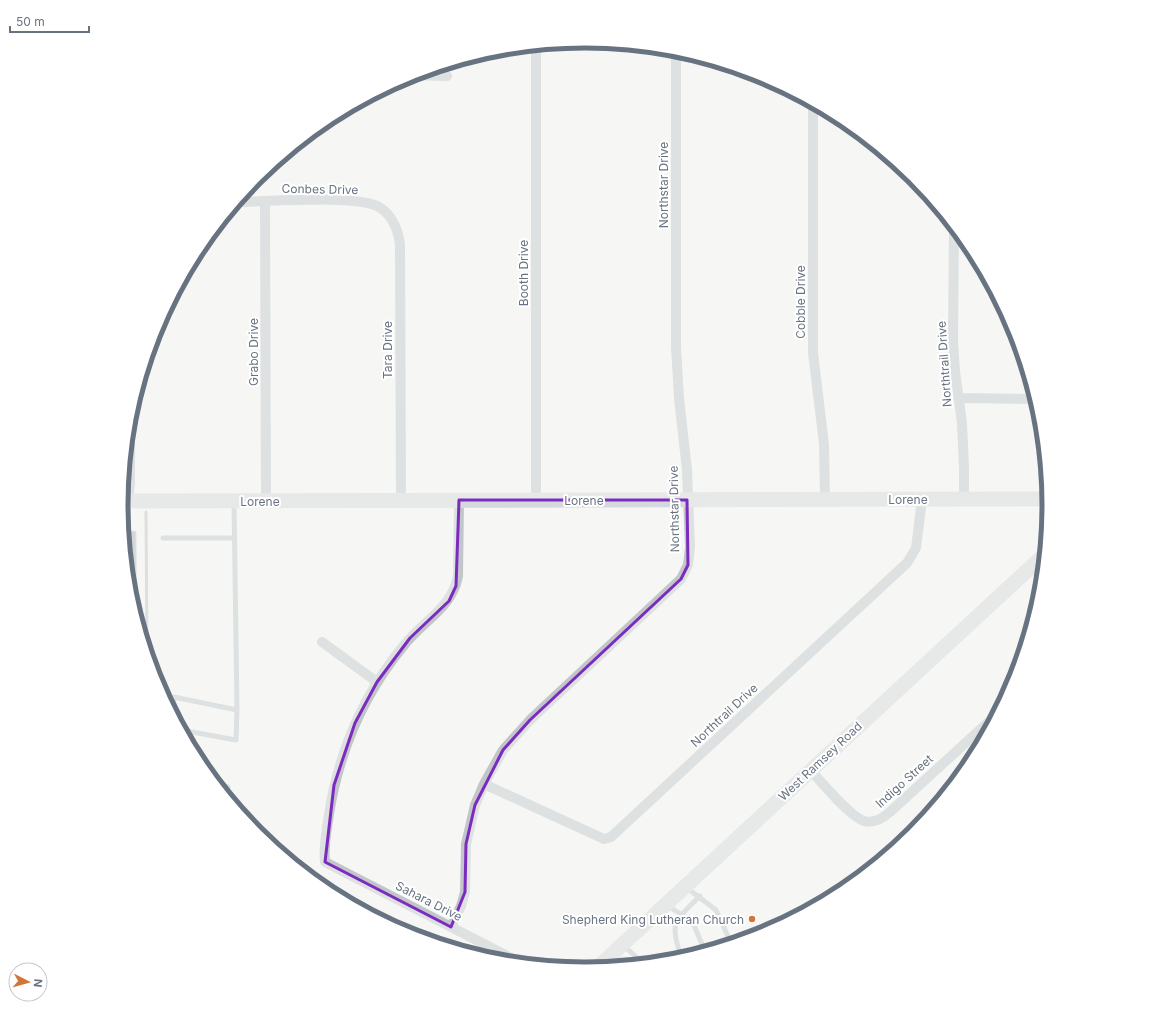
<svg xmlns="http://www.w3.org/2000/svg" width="1169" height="1010" viewBox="0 0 1169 1010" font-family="Inter,sans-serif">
<rect width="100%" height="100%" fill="#f6f7f4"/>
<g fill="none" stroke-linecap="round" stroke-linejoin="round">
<path stroke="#bdc4ca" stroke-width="3" d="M146 512 147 653"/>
</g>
<path fill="#abb0b7" stroke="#d8d8d6" d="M123 531H136L137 621 129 595Z"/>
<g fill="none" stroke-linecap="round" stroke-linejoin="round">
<path stroke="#c2c5c9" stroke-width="5" d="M163 538H234
M173 716 174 697 237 710 234 502
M181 730 236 740 237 710
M216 784 228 787 226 796
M687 888 716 910 731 943
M668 906 692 921 705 951
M623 945 643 963
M682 958C668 923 675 921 700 896"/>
<path stroke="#c2c5c9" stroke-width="10" d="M536 46V500
M410 75 447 76
M813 104V353L824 444 825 499
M236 202C265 202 358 194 379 207 392 215 398 230 400 244L401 500
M265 202 266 501
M954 227 953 341 955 371 962 423 964 468V499
M959 398 1035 399
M459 500 458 576C452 608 424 620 405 644 364 693 339 751 329 814 327 830 323 846 325 862L521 963
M128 501 130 483V412
M322 642 377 682
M810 770C822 782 849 816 864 821 874 824 883 818 890 812L995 716
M484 784 604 839 611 837 907 563 916 548 922 499
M451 927 461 906 465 892 466 844 475 805 484 784 503 750 530 720 681 579 688 565 690 547 687 470 679 398 676 347V50"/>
<path stroke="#d5d8dc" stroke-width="15" d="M121 501 1048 499
M597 968 1044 555"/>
</g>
<path d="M0 0H1169V1010H0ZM459 500H687L688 565 681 579 530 720 503 750 475 805 466 844 465 892 451 927 325 862 334 785 355 723 377 682 410 638 449 601 456 586Z" fill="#f6f7f4" fill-opacity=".55" fill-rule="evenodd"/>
<path fill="none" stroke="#7b2cbf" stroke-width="3" stroke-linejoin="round" d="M459 500H687L688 565 681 579 530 720 503 750 475 805 466 844 465 892 451 927 325 862 334 785 355 723 377 682 410 638 449 601 456 586Z"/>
<circle fill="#d37538" stroke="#fff" stroke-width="1.5" cx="752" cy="919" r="4"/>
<g text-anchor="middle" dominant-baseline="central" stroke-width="4" stroke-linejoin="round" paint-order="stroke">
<g font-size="12" fill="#687382" stroke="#fff">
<text transform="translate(663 185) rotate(-90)">Northstar Drive</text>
<text transform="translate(320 189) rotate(1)">Conbes Drive</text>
<text transform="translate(523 273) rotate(-90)">Booth Drive</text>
<text transform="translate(800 302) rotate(-90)">Cobble Drive</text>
<text transform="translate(387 350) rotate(-90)">Tara Drive</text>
<text transform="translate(253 352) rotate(-90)">Grabo Drive</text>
<text transform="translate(944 364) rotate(-94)">Northtrail Drive</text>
<text x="908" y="499">Lorene</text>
<text x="584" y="500">Lorene</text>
<text x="260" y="501">Lorene</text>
<text transform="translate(674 509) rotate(-91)">Northstar Drive</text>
<text transform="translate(724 715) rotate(-43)">Northtrail Drive</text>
<text transform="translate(820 761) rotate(-43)">West Ramsey Road</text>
<text transform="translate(904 781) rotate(-42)">Indigo Street</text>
<text transform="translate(429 901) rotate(27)">Sahara Drive</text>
</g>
<g font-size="12" fill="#687382" stroke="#fff" text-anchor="end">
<text x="744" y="919">Shepherd King Lutheran Church</text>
</g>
</g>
<path d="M0 0H1169V1010H0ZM128 505a457 457 0 1 1 914 0a457 457 0 1 1-914 0Z" fill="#fff" fill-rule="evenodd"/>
<path fill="none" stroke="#687382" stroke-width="5" d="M128 505a457 457 0 1 1 914 0a457 457 0 1 1-914 0Z"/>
<g transform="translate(28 982) rotate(96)"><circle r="19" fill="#ffffff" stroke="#c3c7cd"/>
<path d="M0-3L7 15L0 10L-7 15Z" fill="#d37538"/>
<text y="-6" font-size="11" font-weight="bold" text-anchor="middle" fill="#687382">N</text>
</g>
<path d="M10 26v6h79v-6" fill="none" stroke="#687382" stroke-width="2"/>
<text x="16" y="26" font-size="12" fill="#687382" stroke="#ffffff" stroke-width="3" paint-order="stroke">50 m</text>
</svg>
